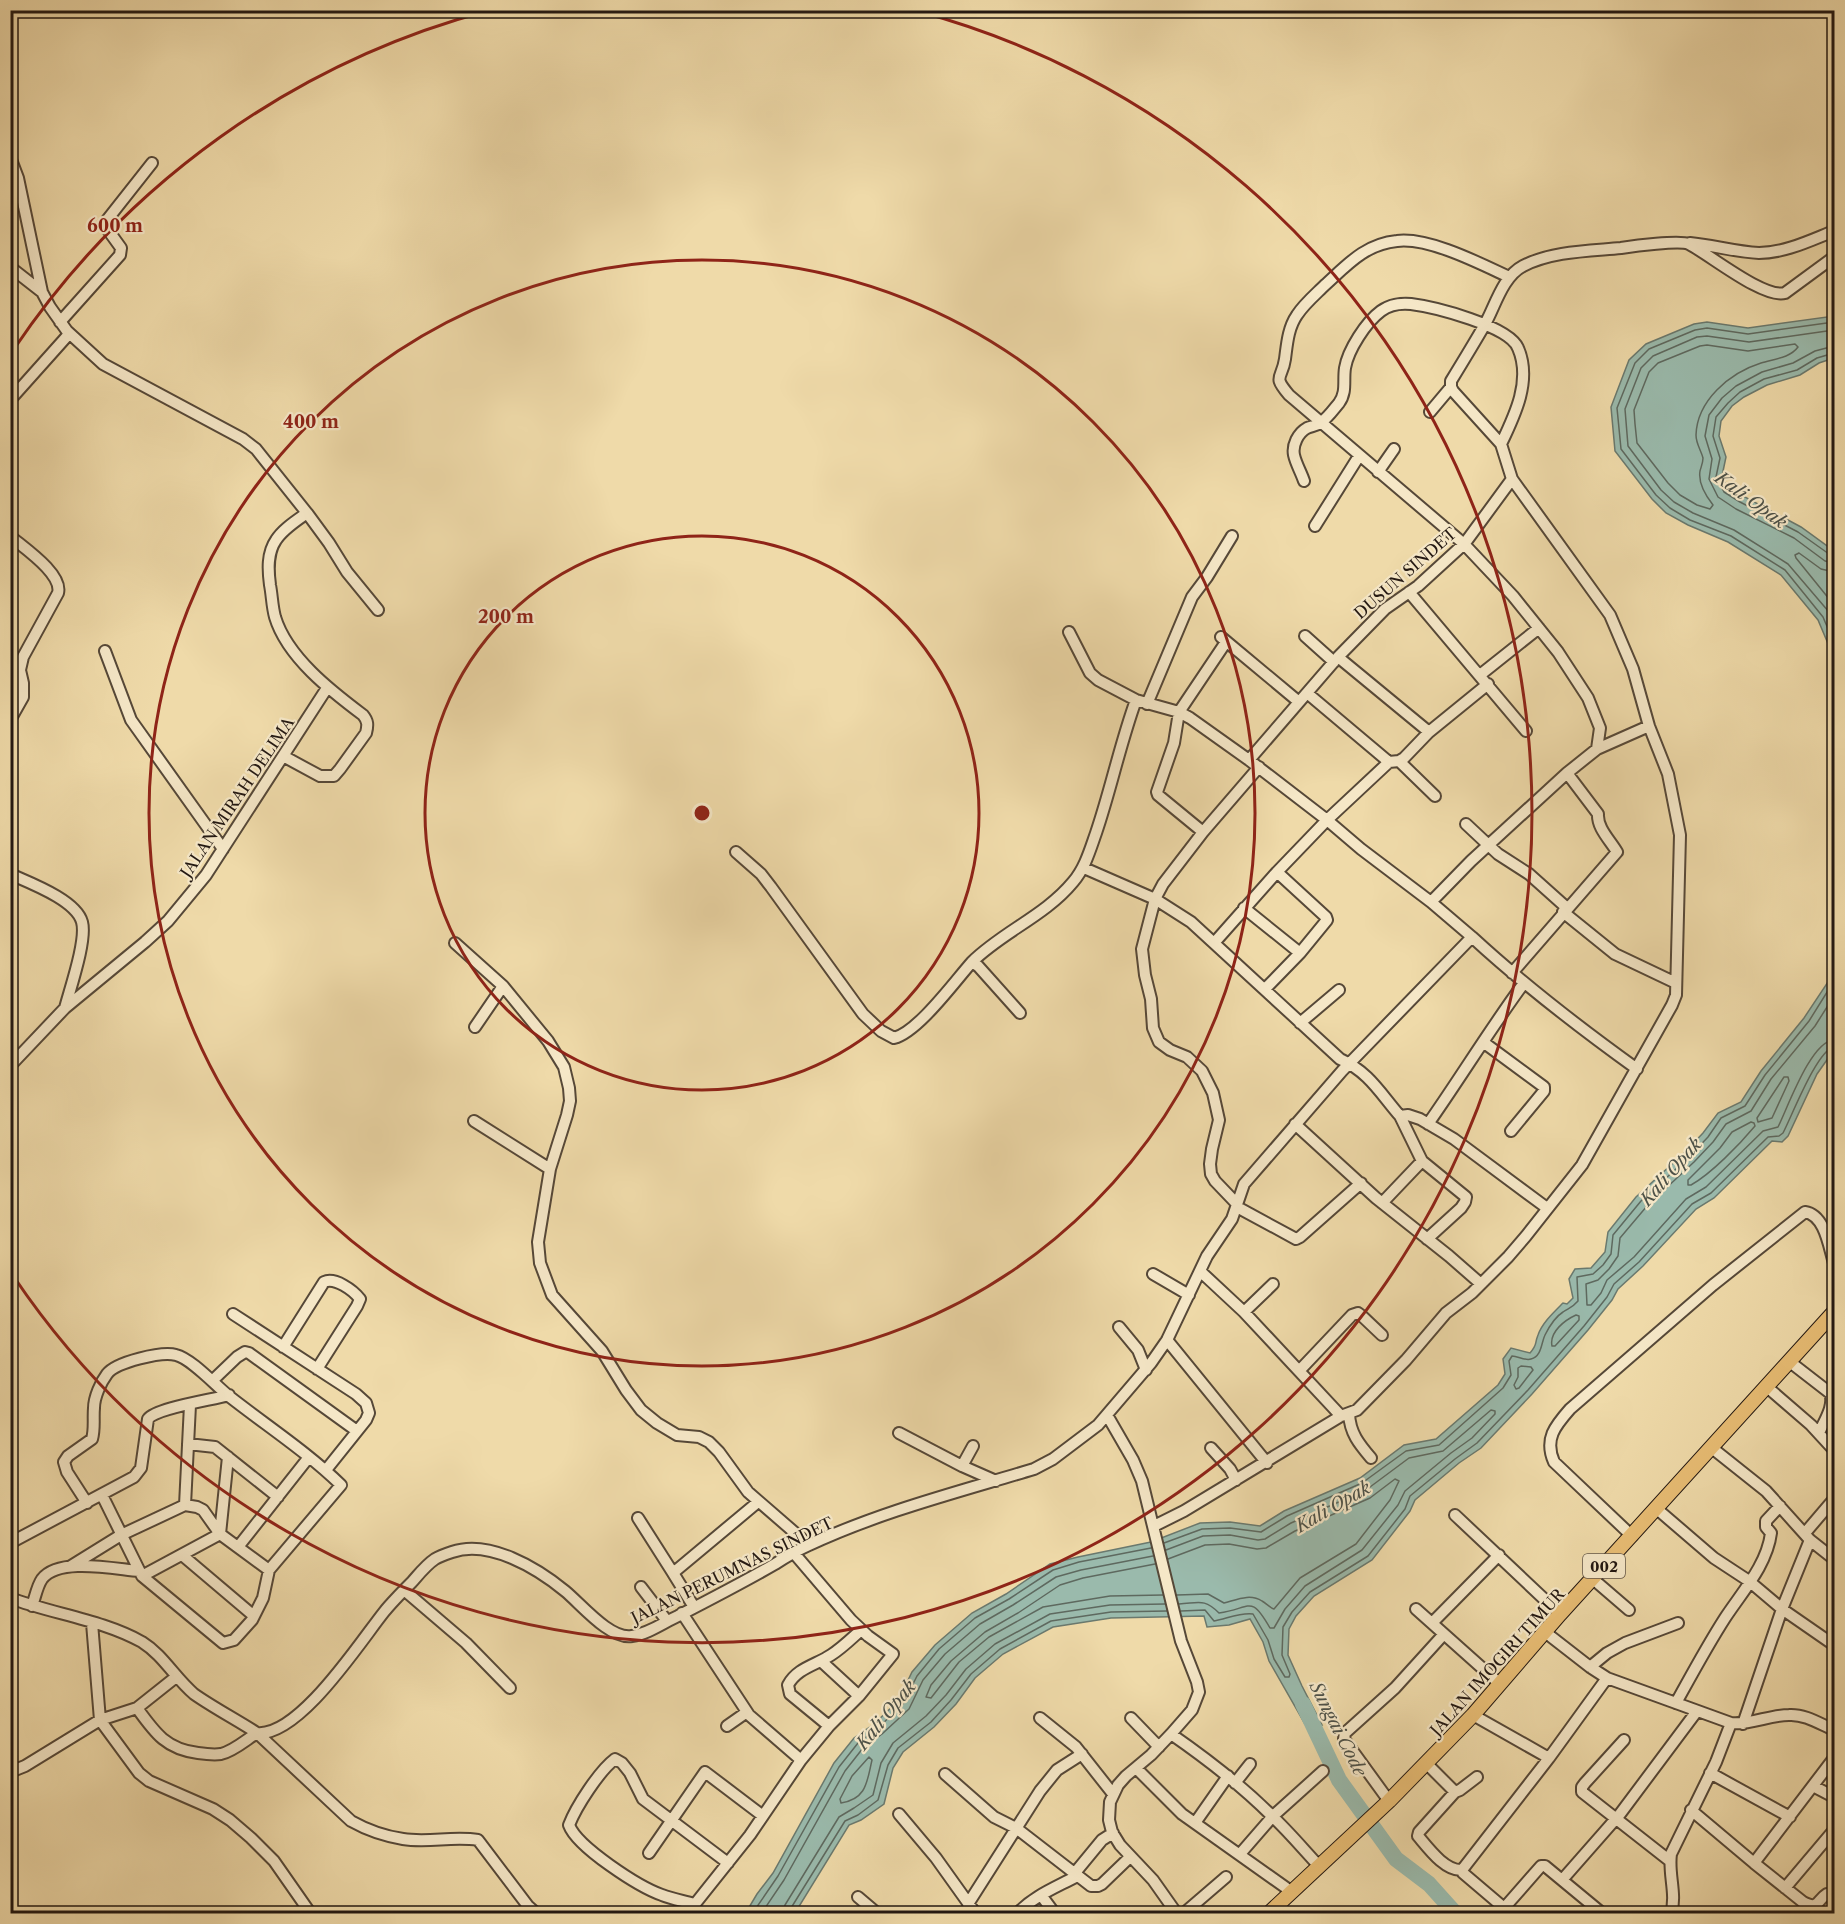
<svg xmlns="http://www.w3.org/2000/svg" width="1845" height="1924" viewBox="0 0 1845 1924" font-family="'Libre Caslon Text',serif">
<rect width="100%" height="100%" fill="#efdaa9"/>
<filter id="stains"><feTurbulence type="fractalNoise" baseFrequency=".00333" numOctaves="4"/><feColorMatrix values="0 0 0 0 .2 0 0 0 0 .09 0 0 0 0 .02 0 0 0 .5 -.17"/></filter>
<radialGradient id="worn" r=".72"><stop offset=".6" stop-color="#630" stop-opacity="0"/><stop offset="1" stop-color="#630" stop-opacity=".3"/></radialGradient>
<path fill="#9abaac" stroke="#6a796e" stroke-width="1.5" d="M1834 316V358L1819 363 1800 375 1767 385 1744 397 1732 406 1721 421 1719 436 1726 457 1722 476 1728 488 1801 527 1834 551V665L1829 646 1818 620 1781 575 1728 542 1688 525 1666 513 1652 499 1615 451 1611 407 1629 360 1646 344 1694 324 1707 322 1748 328Z
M1834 962V1050L1817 1074 1788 1136 1782 1142 1772 1141 1714 1198 1696 1209 1643 1266 1618 1289 1612 1300 1588 1330 1532 1394 1481 1448 1459 1463 1415 1500 1410 1511 1372 1560 1314 1596 1296 1616 1289 1629 1288 1655 1302 1686 1322 1725 1305 1724 1269 1661 1263 1642 1250 1619 1229 1625 1207 1627 1204 1616 1111 1618 1053 1627 1003 1654 975 1678 956 1704 934 1727 903 1752 893 1768 884 1804 861 1820 849 1825 795 1913 745 1914 757 1894 773 1873 834 1763 854 1738 874 1724 898 1701 912 1672 935 1645 972 1613 1006 1594 1050 1564 1078 1557 1151 1542 1200 1523 1230 1522 1260 1526 1284 1511 1360 1478 1404 1445 1436 1439 1498 1385 1505 1374 1503 1359 1511 1348 1530 1353C1538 1344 1534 1345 1538 1335 1542 1323 1554 1312 1563 1303L1567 1304 1573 1298 1569 1279 1575 1269 1591 1268 1605 1252 1608 1232 1636 1197 1684 1153 1703 1133 1718 1113 1741 1102 1761 1071 1804 1018 1828 982Z"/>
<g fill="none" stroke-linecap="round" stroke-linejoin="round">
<path stroke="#5e695f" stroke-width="1.5" d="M1834 322 1748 334 1707 328 1695 330 1649 349 1635 363 1617 408 1621 449 1656 495 1670 508 1690 520 1731 536 1785 570 1823 617 1834 643
M1834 330 1749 342 1707 336 1697 337 1653 356 1641 368 1625 409 1628 446 1661 490 1674 502 1693 513 1734 530 1788 564 1829 612 1834 624
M1707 345 1748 351 1795 344 1798 347C1790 358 1774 359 1761 363 1729 373 1697 401 1696 435 1696 444 1701 450 1703 458 1703 463 1701 467 1700 471 1698 483 1706 496 1713 505L1710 509 1697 505 1680 495 1668 483 1637 443 1635 424 1634 410 1649 372 1658 363 1700 346Z
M1834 346 1815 351 1793 363 1762 372 1736 386 1722 398 1709 415 1705 436 1712 459 1709 479 1718 497 1736 509 1794 538 1825 561 1834 563
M1834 353 1817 358 1797 370 1764 379 1740 392 1728 403 1716 417 1713 436 1720 458 1716 477 1724 492 1740 502 1798 532 1829 554 1834 555
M1834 572 1821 569 1799 553 1795 555 1796 558 1834 605
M1834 996 1815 1026 1771 1079 1751 1111 1726 1124 1713 1142 1694 1162 1647 1206 1620 1238 1618 1256 1609 1269 1598 1280 1586 1284 1587 1305H1591L1601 1293 1607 1280 1634 1257 1686 1199 1706 1187 1763 1131 1778 1127C1788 1107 1811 1041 1834 1040
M1784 1077H1788L1789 1081 1772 1118 1758 1122 1757 1118Z
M1751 1122 1754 1123 1755 1126C1740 1144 1711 1174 1691 1185H1688V1180L1720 1148 1732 1132Z
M1576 1315 1579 1316V1320L1555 1346H1552C1549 1332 1565 1320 1576 1315Z
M1521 1366 1531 1367 1533 1370 1519 1388 1516 1389 1514 1385 1518 1377V1368Z
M1164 1543 1202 1529 1230 1528 1261 1532 1287 1516 1362 1483 1406 1451 1439 1445 1503 1388 1511 1375 1509 1361 1512 1356C1518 1356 1525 1361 1531 1359 1542 1356 1541 1343 1545 1335 1549 1327 1555 1317 1563 1312 1569 1308 1572 1308 1578 1301L1577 1277 1593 1274 1603 1265 1611 1254 1613 1235 1641 1201 1689 1157 1708 1137 1721 1118 1745 1106 1765 1075 1809 1021 1834 981
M1166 1550 1203 1536 1230 1535 1258 1540 1265 1539 1291 1523 1366 1490 1409 1458 1443 1451 1491 1410 1495 1411V1414L1472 1438 1451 1453 1405 1491 1398 1505 1362 1550 1305 1586 1285 1609 1274 1628H1270C1250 1593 1251 1609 1219 1613 1204 1598 1199 1603 1179 1604
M1168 1559 1205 1545 1229 1544 1257 1549 1266 1548 1295 1531 1370 1498 1395 1479 1399 1481 1390 1500 1356 1544 1300 1578 1274 1609C1269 1607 1267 1604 1262 1601 1250 1593 1236 1600 1224 1603L1208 1594 1177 1595
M1155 1564 1083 1578 1060 1585 1018 1613 985 1632 951 1661 931 1685 926 1697 931 1698 959 1662 989 1637 1043 1607 1110 1596 1163 1595
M1181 1611 1205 1610 1214 1621C1226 1619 1241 1612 1253 1614L1268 1640 1274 1659 1285 1677H1289L1290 1674 1282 1655 1283 1627 1292 1612 1310 1592 1368 1556 1405 1509 1410 1496 1455 1459 1477 1443 1528 1390 1584 1326 1607 1297 1614 1284 1639 1262 1692 1204 1711 1193 1768 1137 1779 1136 1783 1133C1792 1116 1817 1050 1834 1047
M869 1757 872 1760C867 1781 867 1799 841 1803L840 1799 852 1776Z
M752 1914 778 1876 839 1767 858 1743 878 1728 903 1704 917 1676 939 1649 975 1618 1009 1599 1053 1570 1079 1562 1151 1548
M761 1914 784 1880 845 1771 863 1748 882 1734 909 1709 923 1680 945 1654 980 1624 1013 1605 1056 1577 1081 1570 1153 1556
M783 1914 785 1905 839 1817 854 1808 873 1795 881 1763 893 1743 926 1716 946 1695 966 1669 995 1644 1050 1614 1110 1605 1165 1604
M790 1914 791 1908 845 1821 858 1815 878 1800 888 1765 898 1748 931 1722 951 1700 971 1674 1000 1649 1051 1621 1111 1612 1167 1611"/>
<path stroke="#9abaac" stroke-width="16" d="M1303 1704 1339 1780 1396 1859 1429 1884 1456 1914"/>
<defs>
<path id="minor" d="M10 157 18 178 42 292 50 307 67 331 103 364 243 439 256 449 307 513 329 543 347 572 378 610
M1690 243C1713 245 1735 252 1759 253 1785 253 1811 240 1834 231
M10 267 42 292
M1509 277C1481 264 1429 237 1397 241 1365 244 1347 265 1325 285 1316 294 1304 304 1297 315 1288 328 1287 344 1285 359 1282 380 1272 375 1289 395L1464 544 1513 596 1558 652 1588 698 1600 728 1597 749
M60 322 120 255 121 248 108 230 107 220 152 163
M10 400 69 334
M1430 412 1451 387
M1378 472 1394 449
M1304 481C1301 472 1296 464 1294 455 1292 445 1298 433 1307 428 1311 426 1316 426 1320 423 1327 419 1334 409 1339 403 1347 392 1343 381 1345 368 1348 350 1366 322 1381 311 1389 305 1401 303 1411 304 1435 307 1509 326 1518 348 1532 380 1515 415 1501 444
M1315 526 1359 456
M10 536C24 548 63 574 58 593L23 657 20 670 23 683V697L10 720
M1409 592 1526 731
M1069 632 1090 673 1098 680 1136 700 1179 712 1174 743 1157 792 1158 795 1203 832 1163 884 1155 899 1191 922 1340 1059C1369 1072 1380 1093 1400 1116L1408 1115 1420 1119 1454 1139 1547 1208
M1305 636 1334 662
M1221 637 1299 702
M105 651 131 720 223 849
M1338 657 1429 732
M1480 675 1539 628
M1307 693 1389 762
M1147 704 1192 597 1207 577 1232 536
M283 756 320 776H334L340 769 366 733C368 725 368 721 363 715 331 691 287 657 275 617 272 606 272 595 270 585 268 570 267 553 276 540 283 529 296 521 307 513
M1249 760 1338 657 1385 609 1418 586 1465 543 1512 479
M1399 761 1435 796
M1466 824 1498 854 1529 874 1567 908
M1203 832 1259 767
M736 852 761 874 771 887 863 1014 881 1031 894 1038C918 1032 955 981 972 962
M1084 868 1155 899 1142 949 1145 975 1151 999 1153 1028 1159 1042 1170 1050 1187 1057 1202 1071 1213 1093 1219 1120 1212 1149 1210 1164 1211 1174 1215 1181 1237 1204
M10 874C30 883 76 900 82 922 87 940 70 989 65 1008
M1431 902 1471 861 1567 773 1597 749 1649 726
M1244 908 1300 953
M1563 912 1615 954 1676 983
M1472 937C1524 985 1580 1028 1637 1069
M455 943 503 986 548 1041 564 1067 569 1088 570 1101 567 1115 550 1169 538 1242 540 1263 552 1295 602 1351 626 1390 641 1410 657 1423 677 1435 699 1437 709 1442 719 1452 748 1492 809 1545
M1214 943 1277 872 1327 820 1389 762 1399 761 1404 758 1429 732 1488 684
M1512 973 1617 852C1610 840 1597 828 1598 814L1567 773
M1265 989 1300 953 1327 920 1326 917 1277 872
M1020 1013 978 966 972 962C1002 932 1045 916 1073 882 1085 868 1090 850 1096 833 1111 789 1120 744 1136 700
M1300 1023 1339 990
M475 1027 503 986
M1483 1042 1544 1087V1091L1511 1131
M10 1066 65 1008 145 942 168 921 206 875 327 688
M1400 1116 1422 1161 1466 1197 1465 1202 1461 1208 1427 1239
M474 1121 550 1169
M1295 1124 1376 1198 1449 1256 1481 1284
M1428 1124C1461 1077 1490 1029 1524 983
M1382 1203 1422 1161
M1237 1207 1296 1239 1300 1237 1361 1183
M1200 1271 1244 1312 1341 1416
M1153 1274 1189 1295
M1244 1312 1273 1284
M233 1314 356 1394 366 1403 369 1413 366 1420 326 1470
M1119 1327 1138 1350 1146 1370
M1167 1340 1267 1463
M283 1347 324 1282C335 1277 353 1290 360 1299L357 1306 317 1369
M1790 1362 1830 1393C1835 1406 1824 1421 1819 1433
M1299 1371 1352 1315 1358 1313 1362 1316 1382 1335
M212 1381 237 1357 245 1352 249 1353 357 1431
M1767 1387 1811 1425 1834 1450
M1349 1414C1350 1433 1359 1444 1371 1458
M1107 1415 1133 1460 1142 1481 1181 1641 1197 1682 1199 1692 1192 1710 1171 1734 1151 1755 1126 1776 1118 1785 1110 1802 1109 1820 1112 1832 1120 1845 1153 1880 1177 1914
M899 1433 962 1466 996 1481
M188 1444 215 1447 278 1497
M1211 1448 1230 1469 1236 1480
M1712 1448 1766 1491 1810 1540 1834 1559
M962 1466 973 1446
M87 1503 67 1472 64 1462 68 1456 92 1439C95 1429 93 1418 94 1408 94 1397 101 1382 107 1374 116 1362 162 1351 176 1355 192 1359 216 1386 230 1397 267 1426 307 1452 341 1485L269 1570 263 1598 252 1620 234 1640 223 1643 142 1576 102 1495
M185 1505 190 1405
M1657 1509 1714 1558 1749 1581 1782 1609 1834 1645
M1455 1515 1560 1614
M638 1518 673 1573
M1154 1526 1184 1511 1341 1416 1357 1410 1406 1360 1446 1313 1472 1293 1508 1257 1526 1236 1582 1165 1672 1005 1676 995 1680 835 1668 774 1649 726 1633 669 1610 615 1512 479 1501 444 1453 391 1451 387V381C1462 363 1473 345 1484 326 1495 307 1502 277 1523 266 1552 251 1589 251 1621 248 1634 246 1679 240 1689 244 1710 255 1764 299 1785 293L1834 257
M1805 1533 1834 1499
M220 1534 228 1457
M1632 1536 1554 1462C1544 1439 1555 1426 1570 1409L1713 1285 1805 1212C1825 1215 1829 1247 1834 1263
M10 1543 134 1477 141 1468 148 1419C156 1408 212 1400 229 1395
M238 1547 309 1457
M182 1555 254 1616
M71 1566 121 1535 185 1505 197 1507 203 1510 220 1534 269 1570
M142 1576 220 1534
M1593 1579 1629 1610
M641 1587 667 1621
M404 1590 466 1643 510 1688
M10 1598C53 1614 103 1620 142 1642 163 1655 175 1678 194 1694 214 1708 237 1720 257 1733 299 1737 360 1642 384 1612 392 1602 402 1592 412 1582 419 1574 426 1565 435 1559 440 1556 446 1554 452 1552 489 1539 537 1568 565 1591 581 1604 610 1640 632 1636 648 1634 663 1623 678 1616 711 1599 744 1582 775 1564 786 1557 796 1551 807 1546 879 1512 958 1492 1034 1469L1053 1459 1098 1425 1151 1363 1167 1340 1207 1256 1232 1219 1244 1184 1342 1071 1472 937 1431 902 1361 849 1327 820 1249 760 1190 718 1179 712 1226 642
M32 1606C35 1598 37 1586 42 1579 59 1557 114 1569 139 1571
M694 1607 673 1573 758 1502
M1416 1609 1500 1684
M682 1613 749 1715 801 1760
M92 1623 100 1720 139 1773 149 1781 213 1809 230 1820 251 1838 274 1861 311 1914
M1432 1623 1499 1555
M1545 1632 1590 1667 1607 1678 1731 1723C1751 1725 1769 1715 1789 1715 1805 1714 1820 1724 1834 1730
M821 1661 859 1696
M1590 1667 1607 1653 1625 1643 1678 1623
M1676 1703C1692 1674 1707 1646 1725 1618 1742 1592 1767 1565 1771 1533L1766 1527V1521L1780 1506
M137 1708C155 1733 166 1749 198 1753 205 1754 214 1755 221 1754 234 1751 247 1739 257 1733L351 1821C367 1830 384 1836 403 1839 428 1843 453 1836 478 1840L528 1906 537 1914
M1040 1718 1076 1747 1113 1794
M1131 1718 1159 1747
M1743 1724 1782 1609 1810 1540
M727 1726 747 1712
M829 1726 790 1694 788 1685C797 1668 816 1665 831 1655 842 1648 851 1639 861 1630
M1171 1734C1207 1759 1241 1785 1272 1816 1289 1832 1304 1850 1319 1866
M1624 1740 1585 1783 1582 1787V1792L1670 1861
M1549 1758 1607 1678
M1427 1764 1455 1792 1419 1832 1418 1836C1429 1849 1445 1871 1462 1870
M1136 1768 1182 1814 1292 1892
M10 1772 25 1766 100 1720 137 1708 176 1677
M1710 1773 1790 1817
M945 1774 994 1817 1016 1828 1091 1886H1098L1102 1884 1130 1857
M1235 1783 1250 1764
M1813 1786 1834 1797
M1455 1792 1460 1790 1477 1777
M1389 1801 1344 1739 1345 1733 1395 1688 1444 1634
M1691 1810 1754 1863 1803 1902C1819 1910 1816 1901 1827 1894L1834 1898
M899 1814 936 1858 976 1914
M1195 1823 1228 1776
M649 1853 705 1772 763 1816
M1240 1854 1273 1816 1323 1771
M1754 1863 1834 1758
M1462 1870 1549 1758 1473 1715
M1462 1870 1463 1873 1503 1907H1505L1541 1866H1545L1603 1914
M1074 1874 1102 1840 1113 1833
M1562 1880 1620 1814 1697 1711
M1785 1888 1834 1830
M1041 1895 1055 1914
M858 1897 878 1914
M694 1904C684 1901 672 1899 662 1895 639 1887 577 1847 569 1825 576 1807 599 1771 615 1759L622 1763 630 1773 643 1799 728 1863
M968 1904 1040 1791 1057 1770 1082 1754
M687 1914 750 1835 801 1760 829 1726 859 1696 893 1654 868 1636 851 1620 793 1552
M1017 1914C1033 1896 1057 1887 1077 1876
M1183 1914 1226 1877
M1671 1914C1677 1894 1668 1874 1671 1854L1716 1762 1731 1723"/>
<path id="major" d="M1268 1914 1389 1801 1473 1715 1560 1614 1834 1312"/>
</defs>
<use href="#minor" stroke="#564838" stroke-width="14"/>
<use href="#major" stroke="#231812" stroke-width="16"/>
<use href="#minor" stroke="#f5e7c7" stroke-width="10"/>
<use href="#major" stroke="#e8bd74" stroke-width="14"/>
</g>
<g fill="none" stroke="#8f2418" stroke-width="3">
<circle cx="702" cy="813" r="277"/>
<circle cx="702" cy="813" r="553"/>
<path d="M14 349A830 830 0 0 1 487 11M917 11A830 830 0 1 1 14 1277"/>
</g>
<g text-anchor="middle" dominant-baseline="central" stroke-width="4.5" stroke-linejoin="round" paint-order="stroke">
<rect fill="#f5e7c7" stroke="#625648" stroke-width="1.5" x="1583" y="1554" width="42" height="24" rx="4.5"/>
<g font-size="15" font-weight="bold" fill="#231812">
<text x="1604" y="1566">002</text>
</g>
<g font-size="16" fill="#231812" stroke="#f5e7c7">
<text transform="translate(1405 573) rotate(-41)">DUSUN SINDET</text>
<text transform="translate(237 797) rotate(-56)">JALAN MIRAH DELIMA</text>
<text transform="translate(732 1570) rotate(-26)">JALAN PERUMNAS SINDET</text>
<text transform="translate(1497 1662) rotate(-48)">JALAN IMOGIRI TIMUR</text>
</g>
<g font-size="18" font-style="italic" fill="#4d5148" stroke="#f5e7c7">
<text transform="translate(1751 500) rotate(36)">Kali Opak</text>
<text transform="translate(1671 1172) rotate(-49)">Kali Opak</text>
<text transform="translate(1333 1507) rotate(-30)">Kali Opak</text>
<text transform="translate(886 1715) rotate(-51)">Kali Opak</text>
<text transform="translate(1338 1729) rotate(63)">Sungai Code</text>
</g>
</g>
<circle cx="702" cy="813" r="9" fill="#8f2418" stroke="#f5e7c7" stroke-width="3"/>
<g font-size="18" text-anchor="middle" font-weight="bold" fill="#8f2418" stroke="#f5e7c7" stroke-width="4.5" stroke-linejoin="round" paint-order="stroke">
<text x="115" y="232">600 m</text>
<text x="311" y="428">400 m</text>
<text x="506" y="623">200 m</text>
</g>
<rect width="1845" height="1924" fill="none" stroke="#efdaa9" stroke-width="36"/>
<rect x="12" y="12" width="1821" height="1900" fill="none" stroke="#231812" stroke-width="3"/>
<rect x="18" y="18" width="1809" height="1888" fill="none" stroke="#231812" stroke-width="1.5"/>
<rect width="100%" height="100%" filter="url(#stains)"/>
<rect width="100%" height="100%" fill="url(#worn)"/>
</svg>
